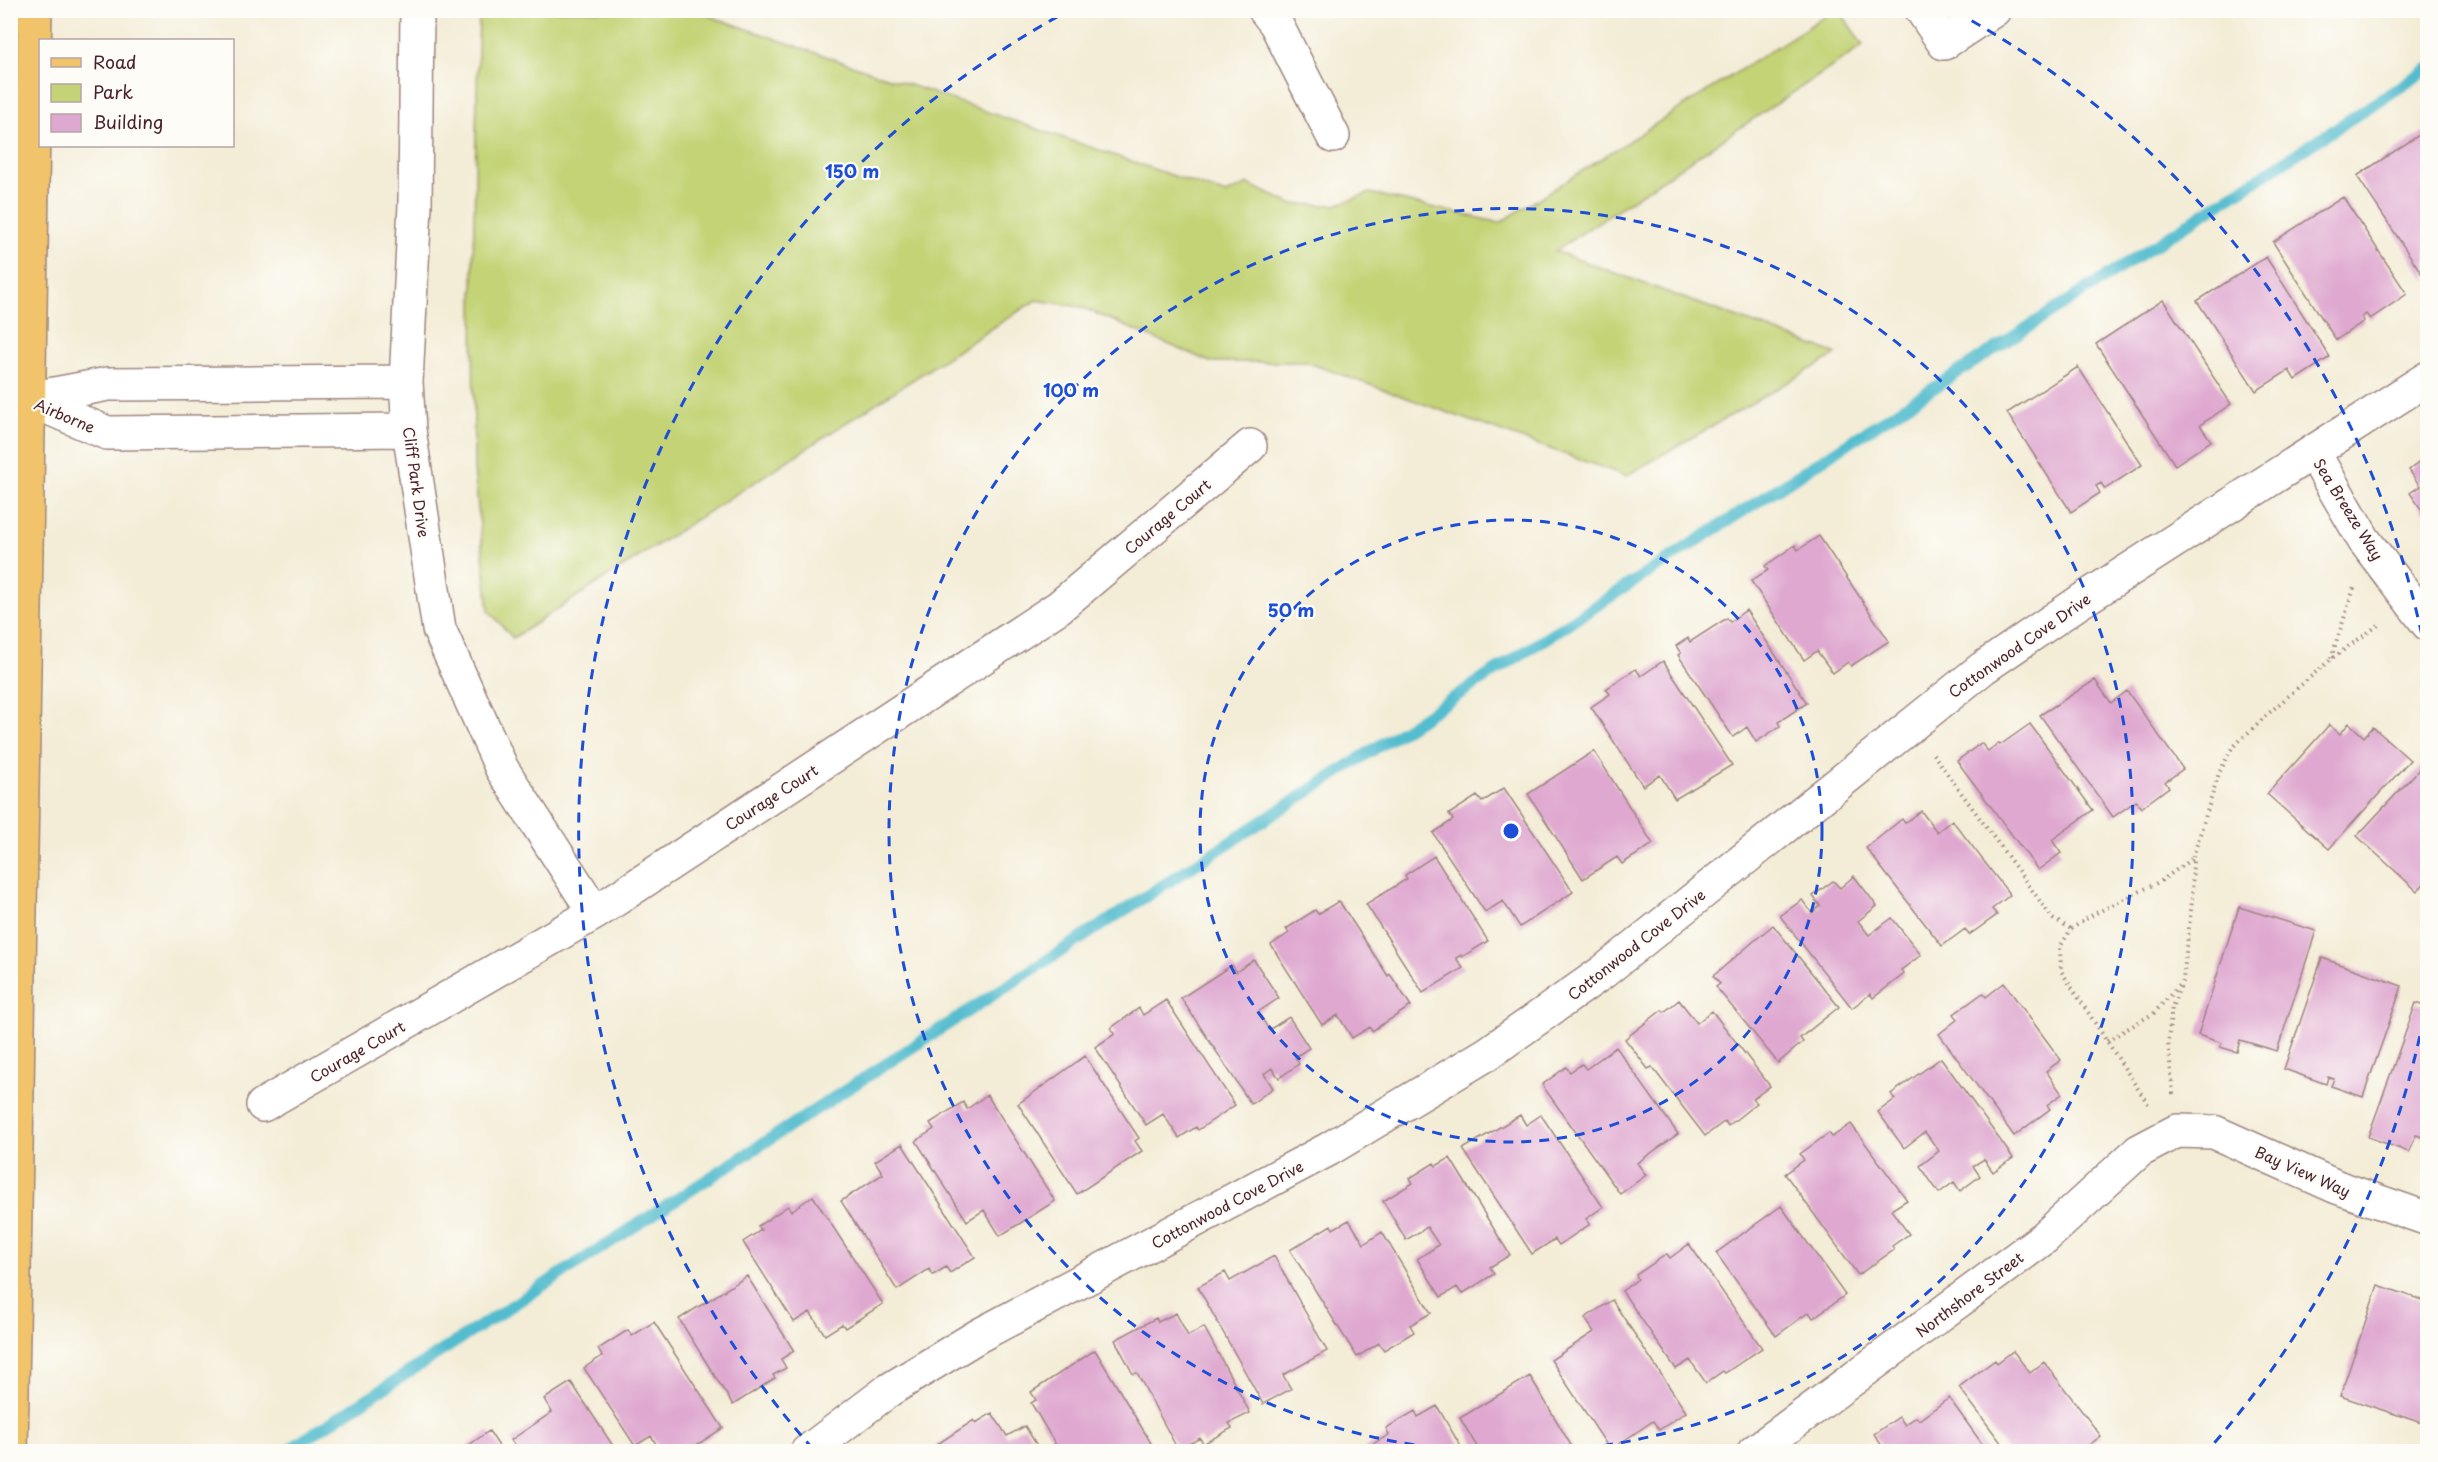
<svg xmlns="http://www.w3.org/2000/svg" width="2438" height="1462" viewBox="0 0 2438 1462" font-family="'Playpen Sans',sans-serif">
<rect width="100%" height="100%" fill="#fdfcf7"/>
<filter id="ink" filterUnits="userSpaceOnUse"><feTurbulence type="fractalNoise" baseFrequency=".0167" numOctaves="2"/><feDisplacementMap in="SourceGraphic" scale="12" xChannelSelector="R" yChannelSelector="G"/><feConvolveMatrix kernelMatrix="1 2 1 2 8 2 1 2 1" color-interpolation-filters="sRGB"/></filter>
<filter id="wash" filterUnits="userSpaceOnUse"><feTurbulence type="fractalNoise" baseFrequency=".008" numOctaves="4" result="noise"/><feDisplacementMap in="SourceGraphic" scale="24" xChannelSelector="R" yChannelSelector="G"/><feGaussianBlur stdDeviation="1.35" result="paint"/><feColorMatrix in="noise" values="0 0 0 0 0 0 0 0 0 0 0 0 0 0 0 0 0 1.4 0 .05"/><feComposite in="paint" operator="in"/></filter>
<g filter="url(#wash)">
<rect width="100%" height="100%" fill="#f3ecd6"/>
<path fill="#c3d375" stroke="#867950" stroke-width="1.5" d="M479 11H695L1226 194 1248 184 1291 204 1336 205 1370 193 1500 223 1833 11H1840L1863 46 1555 251 1837 354 1626 476 1306 362H1210L1081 307 1036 300 513 638 489 611 474 469 473 265Z"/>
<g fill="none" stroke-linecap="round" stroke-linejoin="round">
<path stroke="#52bcce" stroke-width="12" d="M285 1452 2428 69"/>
</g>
<g id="blocks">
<path fill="#dfa8d0" d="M2425 131 2428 134 2426 280 2357 176Z
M2343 197 2407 294 2370 319 2366 314 2362 317 2364 321 2336 340 2273 242Z
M2266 257 2330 357 2295 380 2289 370 2256 391 2197 301Z
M2163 300 2231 404 2200 425 2211 441 2175 465 2096 344Z
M2078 367 2142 465 2105 489 2101 483 2096 486 2100 493 2071 512 2007 413Z
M2428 456V509L2423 512 2410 493 2420 486 2409 470Z
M1819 536 1889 641 1851 666 1848 662 1833 673 1817 651 1804 660 1751 581 1768 570 1765 566 1795 545 1798 550Z
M1746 610 1807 703 1778 722 1780 726 1756 742 1747 727 1733 737 1678 655 1681 653 1676 646 1688 638 1690 642 1727 618 1730 622Z
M1663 661 1732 765 1675 799 1660 775 1643 786 1591 707 1610 694 1606 689 1636 669 1641 676Z
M2095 680 2111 703 2127 691 2183 769 2165 782 2169 787 2141 808 2136 801 2113 817 2040 715Z
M2349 723 2364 737 2373 727 2410 760 2329 849 2267 794 2329 725 2340 734Z
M2030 724 2093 810 2052 840 2061 853 2038 870 1957 761 1981 743 1988 751 1999 743 2000 745Z
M1594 751 1653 844 1622 864 1617 857 1583 879 1528 794Z
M2428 760V880L2417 891 2357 836Z
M1504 788 1573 892 1520 927 1503 901 1485 912 1433 833 1453 820 1449 814 1477 796 1482 802Z
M1921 811 1937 832 1952 820 2010 895 1992 909 1997 915 1969 935 1965 929 1942 946 1866 848 1902 819 1905 823Z
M1434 856 1488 941 1462 957 1461 955 1456 958 1463 968 1423 993 1366 904 1407 879 1405 875Z
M1854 876 1877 906 1858 921 1869 935 1892 918 1921 955 1901 970 1904 974 1873 998 1870 994 1852 1008 1780 916 1802 900 1812 913 1820 906 1813 896 1833 881 1840 888Z
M1339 901 1388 976 1390 974 1411 1006 1372 1031 1370 1027 1352 1038 1338 1015 1322 1025 1271 945 1289 933 1286 929 1315 910 1318 914Z
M2239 907 2316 931 2277 1051 2240 1040 2237 1052 2220 1047 2222 1043 2198 1035Z
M1773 925 1839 1007 1800 1038 1803 1042 1778 1063 1716 987 1720 984 1713 976Z
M2322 958 2402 986 2363 1097 2331 1086 2334 1079 2328 1077 2326 1084 2284 1069Z
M1254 960 1279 998 1258 1012 1269 1030 1289 1017 1309 1048 1295 1057 1299 1064 1279 1078 1272 1068 1264 1074 1273 1088 1251 1104 1181 998 1232 965 1236 972Z
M2004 983 2061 1060 2046 1071 2062 1094 2047 1105 2050 1109 2014 1136 1939 1034 1958 1019 1954 1014 1983 993 1986 997Z
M1166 1000 1235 1105 1198 1130 1196 1127 1179 1138 1163 1114 1146 1125 1095 1047 1115 1034 1111 1028 1139 1008 1143 1015Z
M1679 1000 1697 1023 1712 1011 1770 1086 1753 1099 1757 1103 1728 1126 1725 1121 1705 1136 1652 1067 1648 1069 1625 1039 1662 1010 1664 1012Z
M2416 1003 2428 1007V1139L2416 1135 2409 1152 2368 1137Z
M1616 1047 1678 1134 1637 1163 1646 1175 1620 1194 1542 1085 1566 1067 1570 1072 1582 1064 1586 1069Z
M1085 1056 1139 1138 1135 1141 1142 1151 1077 1194 1018 1104Z
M1941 1058 2013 1158 1993 1172 1984 1159 1973 1166 1980 1176 1960 1191 1954 1182 1939 1193 1920 1166 1939 1151 1925 1132 1904 1148 1878 1112 1895 1099 1891 1094Z
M987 1095 1055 1201 1000 1236 984 1210 967 1221 916 1141 934 1129 930 1123 963 1102 967 1109Z
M1520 1115 1526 1125 1541 1115 1603 1207 1586 1219 1590 1224 1559 1245 1555 1239 1532 1254 1463 1149Z
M1851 1124 1907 1200 1891 1210 1909 1234 1892 1246 1894 1250 1858 1275 1785 1174 1804 1160 1800 1154 1829 1133 1832 1137Z
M902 1144 975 1257 950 1273 946 1267 933 1275 929 1269 897 1290 841 1201 883 1174 875 1161Z
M1450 1158 1510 1255 1490 1267 1494 1274 1462 1294 1457 1287 1441 1297 1417 1259 1439 1245 1427 1227 1406 1240 1383 1201 1413 1183 1410 1178 1434 1163 1436 1166Z
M813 1196 883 1304 845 1328 842 1324 825 1335 810 1312 794 1322 743 1242 761 1230 758 1226 788 1206 791 1211Z
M1781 1206 1845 1295 1813 1318 1809 1312 1776 1336 1716 1253Z
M1349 1220 1364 1244 1382 1232 1431 1313 1410 1325 1414 1332 1384 1350 1379 1343 1357 1357 1290 1250 1331 1225 1333 1229Z
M1689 1244 1762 1348 1725 1373 1723 1371 1706 1383 1690 1360 1676 1369 1622 1291 1638 1279 1636 1275 1667 1254 1670 1258Z
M1274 1256 1327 1351 1283 1375 1291 1389 1263 1404 1198 1287 1225 1272 1230 1281Z
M747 1276 794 1351 781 1359 786 1368 773 1375 775 1378 733 1405 679 1319Z
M2378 1285 2428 1302V1406L2422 1423 2340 1396Z
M1612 1300 1686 1412 1659 1430 1653 1421 1610 1450 1551 1360 1594 1332 1585 1318Z
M1176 1313 1188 1336 1204 1327 1250 1413 1229 1423 1232 1428 1203 1444 1200 1438 1178 1450 1137 1373 1133 1374 1115 1340 1156 1318 1158 1322Z
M654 1322 723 1428 686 1452 684 1449 680 1452H661L651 1436 635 1446 584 1368 602 1356 598 1349 628 1330 632 1336Z
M1095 1350 1151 1443 1137 1452H1060L1031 1403 1036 1400 1031 1392Z
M2013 1351 2030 1373 2044 1362 2101 1436 2084 1449 2086 1452H2008L1959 1387 1995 1360 1997 1363Z
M1530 1376 1575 1452H1480L1460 1418Z
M571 1382 617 1452H519L511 1440 552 1412 544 1399Z
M1949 1398 1988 1452H1886L1874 1434 1899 1417 1905 1425 1916 1417 1919 1420Z
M1437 1406 1464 1452H1367L1365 1448 1389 1435 1386 1428 1415 1411 1418 1417Z
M992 1413 1007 1436 1025 1426 1041 1452H940L936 1445 974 1420 976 1423Z
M489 1431 503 1452H459Z"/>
</g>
</g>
<g filter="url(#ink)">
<use href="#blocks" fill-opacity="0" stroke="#9e8680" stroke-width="1.5"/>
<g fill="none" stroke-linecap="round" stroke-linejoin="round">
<defs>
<path id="minor" d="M417 10 415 205 406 382 409 430 439 629 502 769 595 913
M1265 10 1276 24 1333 136
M1922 10 1944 43 1994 10
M28 399 107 433 409 430
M28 399 108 384 406 382
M2313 452 2364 540 2428 624
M263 1105 595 913 1059 607 1250 446
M807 1452 889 1390 978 1336 1329 1149 1487 1054 1603 972 1983 668 2081 601 2428 378
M1754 1452 2044 1238 2139 1151 2177 1131 2214 1132 2337 1187 2428 1219"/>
<path id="primary" d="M11 1452 35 10"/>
</defs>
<use href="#minor" stroke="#9e8680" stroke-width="36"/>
<use href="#primary" stroke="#9e8680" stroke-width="36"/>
<path stroke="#9e8680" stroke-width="4" stroke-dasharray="1.5 4.5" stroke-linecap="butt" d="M2331 658 2354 588
M1933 754 2053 919 2071 929
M2107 1041 2154 1013 2181 983
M2173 1094 2168 1041 2172 1007 2183 980 2192 901 2193 857 2219 773 2232 748 2269 713 2331 659 2380 624
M2148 1104 2061 971 2060 947 2071 929 2094 914 2161 881 2193 858"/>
<use href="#minor" stroke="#fff" stroke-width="33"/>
<use href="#primary" stroke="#f1c36a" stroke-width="33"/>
</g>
</g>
<g fill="none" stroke="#1d4ed8" stroke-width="3" stroke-dasharray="10 8">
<circle cx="1511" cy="831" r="311"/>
<path d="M1468 1451A622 622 0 1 1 1554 1451"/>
<path d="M2427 1001A932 932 0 0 1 2209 1449M813 1449A932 932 0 0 1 1066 12M1956 12A932 932 0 0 1 2427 661"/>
</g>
<g text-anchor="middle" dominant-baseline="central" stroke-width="4.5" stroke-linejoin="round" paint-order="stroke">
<g font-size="15" fill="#4a1f2b" stroke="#fdfcf7">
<text transform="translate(65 415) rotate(23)">Airborne</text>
<text transform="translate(417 482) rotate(82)">Cliff Park Drive</text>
<text transform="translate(2349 509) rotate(58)">Sea Breeze Way</text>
<text transform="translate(1167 516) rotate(-40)">Courage Court</text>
<text transform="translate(2019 645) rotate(-35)">Cottonwood Cove Drive</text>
<text transform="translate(771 797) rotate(-33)">Courage Court</text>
<text transform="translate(1636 944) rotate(-38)">Cottonwood Cove Drive</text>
<text transform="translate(357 1051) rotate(-30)">Courage Court</text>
<text transform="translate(2303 1171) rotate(24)">Bay View Way</text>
<text transform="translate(1227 1204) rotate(-28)">Cottonwood Cove Drive</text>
<text transform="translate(1969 1294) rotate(-37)">Northshore Street</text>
</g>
</g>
<circle cx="1511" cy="831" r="9" fill="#1d4ed8" stroke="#fdfcf7" stroke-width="3"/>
<g font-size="18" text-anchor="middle" font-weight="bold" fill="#1d4ed8" stroke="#fdfcf7" stroke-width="4.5" stroke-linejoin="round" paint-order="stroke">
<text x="852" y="178">150 m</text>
<text x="1071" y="397">100 m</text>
<text x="1291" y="617">50 m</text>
</g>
<rect width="2438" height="1462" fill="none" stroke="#fdfcf7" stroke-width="36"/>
<rect x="39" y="39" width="195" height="108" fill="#fdfcf7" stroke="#b5a4a5" stroke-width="1.5"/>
<rect x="51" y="58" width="30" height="9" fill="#f1c36a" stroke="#b5a4a5" stroke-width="1.5"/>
<text x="93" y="69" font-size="18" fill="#4a1f2b">Road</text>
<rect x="51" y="84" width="30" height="18" fill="#c3d375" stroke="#b5a4a5" stroke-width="1.5"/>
<text x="93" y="99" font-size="18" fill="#4a1f2b">Park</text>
<rect x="51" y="114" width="30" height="18" fill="#dfa8d0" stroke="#b5a4a5" stroke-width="1.5"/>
<text x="93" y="129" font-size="18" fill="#4a1f2b">Building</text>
</svg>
